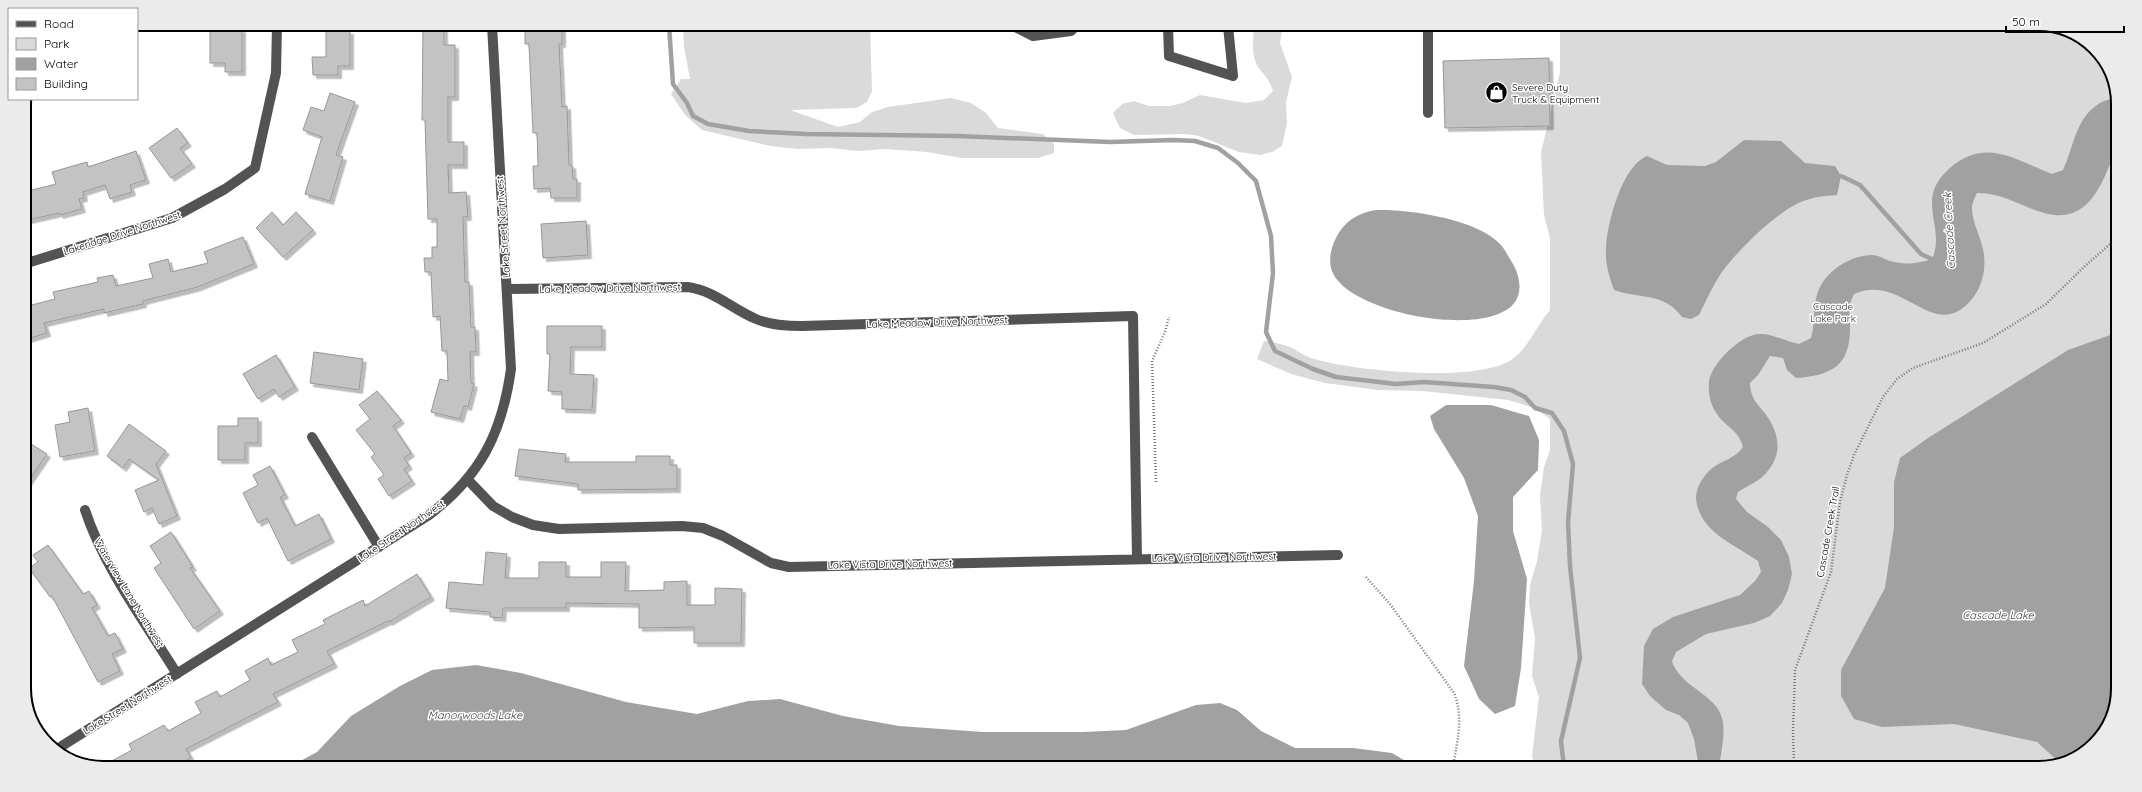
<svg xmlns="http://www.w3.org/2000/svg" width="2142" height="792" viewBox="0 0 2142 792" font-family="Quicksand,sans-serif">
<defs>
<filter id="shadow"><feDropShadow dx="3.5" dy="3.5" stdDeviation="0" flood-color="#0004"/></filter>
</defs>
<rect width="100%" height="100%" fill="#fff"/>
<path fill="#dadada" d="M683 25 870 26 872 91 867 102 856 108 790 110 838 127 860 122 872 112 888 107 951 98 971 103 986 113 998 128 1043 134 1054 144V153L1038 158H962L927 152 885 149 858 151 831 148 798 149 771 146 702 130 685 115 671 94 681 79H690L684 47Z
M1254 27H1281L1282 30 1280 43 1292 77 1286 102 1287 123 1282 146 1272 152 1260 155 1239 152 1199 136 1186 134 1134 135 1120 128 1113 113 1122 104 1134 101 1149 106H1170L1183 103 1200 95 1246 103 1264 100 1273 91C1269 79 1265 76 1258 67 1251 56 1253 39 1254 27Z
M1560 27 2064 28 2102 55 2118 99 2114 714 2087 752 2038 768 1535 767 1532 756 1539 697 1532 676 1535 638 1529 604 1530 585 1537 561 1542 530 1540 495 1544 467 1550 450V419L1535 408 1508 400 1423 391 1378 390 1325 383 1291 374 1257 359 1264 341C1273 342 1281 344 1290 347 1298 351 1306 357 1314 359 1355 371 1476 383 1511 360 1529 348 1536 326 1550 310V238L1544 215 1541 153 1560 72Z"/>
<path fill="#a1a1a1" d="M2117 98C2118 104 2119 138 2118 143 2107 170 2095 219 2055 215 2028 212 2005 192 1977 193 1975 197 1972 203 1972 208 1972 222 1980 235 1983 249 1988 272 1980 297 1960 310 1927 331 1898 274 1854 294 1847 309 1850 308 1850 324 1851 364 1835 375 1796 378L1787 370 1783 358 1770 356 1758 375 1750 383C1750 396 1756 403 1764 412 1781 434 1784 458 1761 478 1755 483 1745 487 1738 492L1736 499 1747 512 1768 527 1781 540 1789 557 1792 574 1788 590 1782 603 1770 616 1754 623 1706 634 1676 652 1672 661C1680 687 1716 694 1722 718 1726 730 1721 754 1719 767H1699L1694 739 1688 723 1679 715 1666 710 1650 696 1642 684 1644 646 1653 629 1673 617 1740 595 1755 581 1761 572 1758 561C1734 544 1699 532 1696 498 1696 487 1703 477 1711 469 1722 460 1735 459 1743 447 1738 428 1724 427 1715 411 1710 403 1708 391 1709 381 1712 363 1742 333 1761 334 1773 334 1787 342 1799 344L1811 338C1816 322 1812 302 1820 287 1829 269 1852 255 1872 255 1878 255 1884 259 1890 261 1904 265 1917 264 1932 259 1941 239 1932 223 1932 202 1932 188 1939 178 1950 168 1986 137 2015 160 2052 174L2063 170C2074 147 2075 118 2100 103 2105 100 2112 99 2117 98Z
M1744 140 1781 141 1805 163 1835 166 1841 176 1837 195C1824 196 1813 197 1801 202 1775 213 1738 250 1722 272 1713 285 1706 301 1699 315L1691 319 1682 317C1664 292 1639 299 1614 290 1609 276 1605 263 1606 248 1607 223 1622 166 1647 156L1667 165 1705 166 1716 162Z
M1376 210C1409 209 1477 219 1500 244 1505 249 1509 258 1513 264 1519 274 1523 291 1515 302 1488 340 1347 313 1332 271 1328 261 1331 247 1336 238 1344 221 1358 213 1376 210Z
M2116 333 2114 714 2087 752 2058 761 2037 742 1954 724 1882 727 1854 719 1841 696V670L1885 588 1894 527V482L1900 458 1928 438 2068 350Z
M1446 405H1491L1529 416 1539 440 1538 470 1513 497V531L1527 579 1521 668 1515 706 1495 714 1479 699 1464 666 1474 581 1478 516 1464 478 1434 429 1430 416Z
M476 665 521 673 626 702 697 714 748 701 780 699 843 716 899 726 983 732H1083L1126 730 1196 705 1220 703 1237 710 1261 731 1295 748H1353L1392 753 1416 767 295 764 317 752 351 716 400 686 432 670Z"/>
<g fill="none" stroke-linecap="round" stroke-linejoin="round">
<path stroke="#a1a1a1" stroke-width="4.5" d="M669 25 673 84 687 103 693 116 708 124 749 131 806 134 957 136 1110 142 1174 140 1195 141 1218 148 1238 163 1256 181 1271 236 1273 273 1266 332 1275 351 1313 369 1336 377 1396 384 1424 382 1494 387 1511 390 1525 397 1535 408 1552 413 1564 431 1573 464 1568 522 1570 566 1580 658 1561 741 1564 767
M1841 176 1860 185 1921 254 1936 261"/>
</g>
<path fill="#c3c3c3" stroke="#979797" filter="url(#shadow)" d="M525 25H562V44H559L562 107 567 106 569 165H572L573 179H577V198H551L550 188 534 189 533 166H538L537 133H533L529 44H525Z
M423 27H444V45H455V97H448V142H464V165H448L449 193 466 192 468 217H463L465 282H469L471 327H475L476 352H470L471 383 474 384 468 407 464 406 460 419 431 412 440 379 448 381 447 351H442L440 316 433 317 431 272H425L424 258H432V247H437V219H428L425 120H422Z
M210 29H242V72H225V63H210Z
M326 31H350V66H338V75H313L312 57H326Z
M1549 58 1550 126 1445 128 1443 61Z
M330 93 355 102 336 155 343 157 330 201 305 194 322 137 303 130 311 107 324 111Z
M177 128 188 143 180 148 192 164 171 178 149 148Z
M136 151 146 180 130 185 132 192 110 199 105 185 83 192 84 198 79 199 82 209 60 215 59 213 24 221V192L56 184 52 172 87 162 88 167Z
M272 212 283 225 296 212 313 230 283 257 256 228Z
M586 221 588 255 543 258 541 224Z
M243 237 254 264 198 287 143 301V304L104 313V309L44 323 47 333 24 340V307L55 299 53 292 98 282 97 278 113 275 116 286 153 278 149 264 168 259 171 272 208 263 204 252Z
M547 326H602V347H571L570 374 594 375 592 410 562 409V392L548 391 550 354H547Z
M314 352 363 359 359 390 310 383Z
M276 355 295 387 279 397 274 389 258 399 243 374Z
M377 391 401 420 393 426 411 453 404 458 409 466 404 469 412 481 389 496 378 479 384 475 371 457 375 454 356 430 370 419 359 405Z
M88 408 95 451 60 457 55 425 70 422 68 412Z
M238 418H258V443H245V460H218V426H238Z
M129 424 166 451 156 464 177 516 159 524 152 508 144 512 135 490 159 480 129 459 123 468 107 456Z
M31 444 47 454 24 488V453Z
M519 449 566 454 565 462H636V456H670V465H677V489L578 490V484L515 476Z
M270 466 285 495 280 497 295 526 319 514 331 539 288 561 267 518 258 523 243 493 258 485 253 475Z
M171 532 193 567 190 568 220 611 194 629 154 568 161 563 150 546Z
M48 545 83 594 89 591 97 605 92 608 108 636 115 633 123 649 112 654 120 671 98 682 52 596 50 597 29 568 38 562 33 555Z
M486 552 507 554 505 578H539V562H566V577H601V562H626L625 591 664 590V582L687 581V605H715V588L742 589 741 643H694V627L639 628V604L566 603V608H503L502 618 490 617V612L446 608 449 582 483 585Z
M417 574 431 597 389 622 388 621 327 651 334 664 273 694 278 702 186 749 191 758 179 764H106L132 750 129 744 164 725 168 731 201 713 195 702 217 691 220 697 250 680 245 671 268 658 271 665 298 652 292 640 325 624 323 620 363 600 365 606Z"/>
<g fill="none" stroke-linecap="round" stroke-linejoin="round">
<path stroke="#757575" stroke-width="2.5" stroke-dasharray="1 2" stroke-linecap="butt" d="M1156 482 1152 361 1165 332 1169 317
M1366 577 1390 604 1454 693C1464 717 1457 742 1453 767
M1794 767 1793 731 1795 670 1831 572 1840 502 1847 475 1854 455 1883 397 1897 379 1913 368 1983 343 2046 304 2085 266 2117 238"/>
<path stroke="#535353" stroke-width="10" d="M1013 26 1033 36 1071 31 1076 26
M1168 26 1169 56 1233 76 1228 26
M1428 27V113
M24 264 172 218 225 189 255 168 276 73 277 24
M507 289 688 287C715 291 732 309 756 319 770 325 787 326 802 326L1133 316 1137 559
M312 437 379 547
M468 480 493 506 512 517 533 525 559 529 682 526 703 528 723 536 771 563 789 567 1338 555
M85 510C104 568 145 622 177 674
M57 749 429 515C481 475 502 433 511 369L492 25"/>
</g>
<defs>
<symbol id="shop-disc" viewBox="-11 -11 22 22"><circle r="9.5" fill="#000" stroke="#fff"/><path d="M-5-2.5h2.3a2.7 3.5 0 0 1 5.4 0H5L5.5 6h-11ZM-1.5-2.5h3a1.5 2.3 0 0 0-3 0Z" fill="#fff"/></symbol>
</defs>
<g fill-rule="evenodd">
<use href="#shop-disc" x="1484" y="80" width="25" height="25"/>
</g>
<g text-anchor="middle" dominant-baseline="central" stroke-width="3" stroke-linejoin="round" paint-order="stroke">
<g font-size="10" fill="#000" stroke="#fff" text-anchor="start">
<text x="1512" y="87">Severe Duty<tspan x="1512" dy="12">Truck &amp; Equipment</tspan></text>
</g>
<g font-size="10" fill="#000" stroke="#fff">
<text transform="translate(503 227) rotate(-94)">Lake Street Northwest</text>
<text transform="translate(122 233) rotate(-18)">Lakeridge Drive Northwest</text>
<text transform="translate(610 288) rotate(-1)">Lake Meadow Drive Northwest</text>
<text transform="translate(937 322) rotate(-2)">Lake Meadow Drive Northwest</text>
<text transform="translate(401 531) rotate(-34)">Lake Street Northwest</text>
<text transform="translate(1828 532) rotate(-80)">Cascade Creek Trail</text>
<text transform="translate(1214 557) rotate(-1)">Lake Vista Drive Northwest</text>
<text transform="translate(890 564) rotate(-1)">Lake Vista Drive Northwest</text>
<text transform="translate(129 593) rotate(59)">Waterview Lane Northwest</text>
<text transform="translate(127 705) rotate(-32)">Lake Street Northwest</text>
</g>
<g font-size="10" fill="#313131" stroke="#fff">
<text x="1833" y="306">Cascade<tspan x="1833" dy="12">Lake Park</tspan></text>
</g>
<g font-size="11" font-style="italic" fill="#424242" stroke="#fff">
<text transform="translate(1949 231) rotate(-93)">Cascade Creek</text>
<text x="1998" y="615">Cascade Lake</text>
<text x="475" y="715">Manorwoods Lake</text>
</g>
</g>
<path d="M0 0H2142V792H0ZM104 31H2038A73 73 0 0 1 2111 104V688A73 73 0 0 1 2038 761H104A73 73 0 0 1 31 688V104A73 73 0 0 1 104 31Z" fill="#ebebeb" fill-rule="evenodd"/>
<path fill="none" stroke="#000" stroke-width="2" d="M104 31H2038A73 73 0 0 1 2111 104V688A73 73 0 0 1 2038 761H104A73 73 0 0 1 31 688V104A73 73 0 0 1 104 31Z"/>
<rect x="8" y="8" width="130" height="92" fill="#ffffff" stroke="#999999"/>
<rect x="16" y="21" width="20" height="6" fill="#535353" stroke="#999999"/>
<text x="44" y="28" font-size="12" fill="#000000">Road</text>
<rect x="16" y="38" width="20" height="12" fill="#dadada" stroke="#999999"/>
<text x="44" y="48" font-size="12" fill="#000000">Park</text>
<rect x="16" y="58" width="20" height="12" fill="#a1a1a1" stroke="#999999"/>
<text x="44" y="68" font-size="12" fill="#000000">Water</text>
<rect x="16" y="78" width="20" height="12" fill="#c3c3c3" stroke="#999999"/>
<text x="44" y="88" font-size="12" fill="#000000">Building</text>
<path d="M2006 26v6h118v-6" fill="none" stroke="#000000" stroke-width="2"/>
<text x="2012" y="26" font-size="12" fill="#000000" stroke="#ffffff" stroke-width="3" paint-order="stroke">50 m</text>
</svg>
